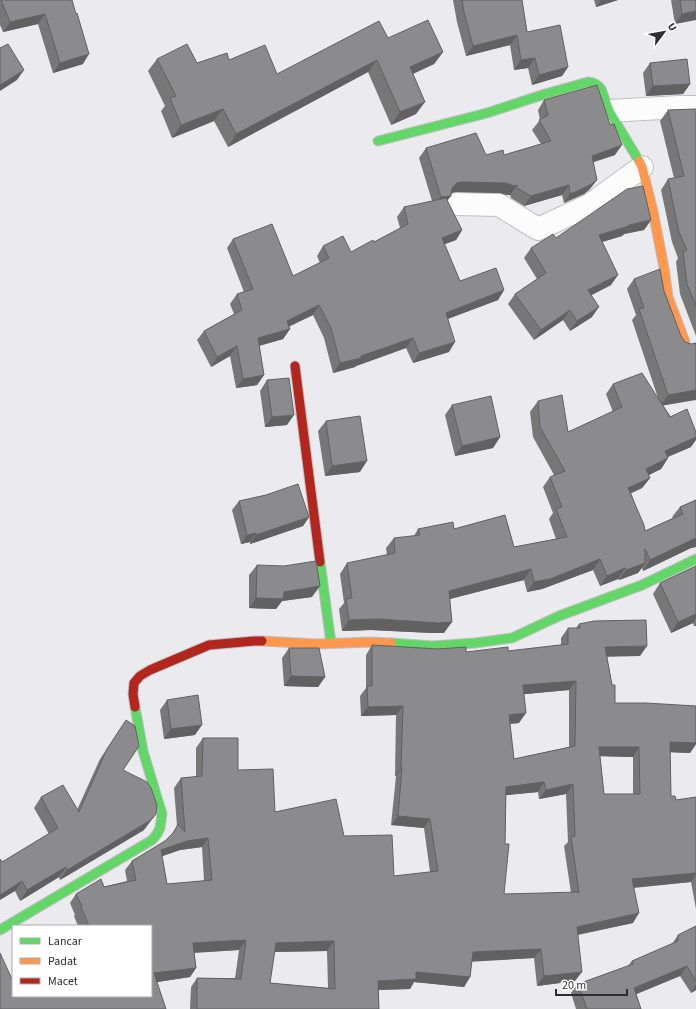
<svg xmlns="http://www.w3.org/2000/svg" width="696" height="1009" viewBox="0 0 696 1009" font-family="'Source Sans 3',sans-serif">
<rect width="100%" height="100%" fill="#ebeaee"/>
<g fill="none" stroke-linecap="round" stroke-linejoin="round">
<defs>
<path id="street" d="M609 111 679 107H696
M456 204 499 205 538 229 590 205 642 167"/>
<path id="fast" d="M378 141 487 113 545 94 588 82C594 83 597 84 601 89L609 111 639 161
M320 562 331 643
M391 643 432 646 475 643 512 638 559 616 642 585 696 559
M0 930 152 840 157 834 160 828 162 814 143 751 135 707"/>
<path id="slow" d="M639 161 642 167 653 211 664 268 668 297 685 342
M262 641 317 644 370 642 391 643"/>
<path id="jam" d="M295 366 320 562
M135 707 133 694 134 683 140 676 150 670 209 645 254 641H262"/>
</defs>
<use href="#street" stroke="#c0bfc1" stroke-width="24"/>
<use href="#fast" stroke="#c0bfc1" stroke-width="11"/>
<use href="#slow" stroke="#c0bfc1" stroke-width="11"/>
<use href="#jam" stroke="#c0bfc1" stroke-width="11"/>
<use href="#street" stroke="#fcfcfc" stroke-width="22"/>
<use href="#fast" stroke="#63d668" stroke-width="9"/>
<use href="#slow" stroke="#ff974d" stroke-width="9"/>
<use href="#jam" stroke="#b3261e" stroke-width="9"/>
</g>
<path fill="#787778" fill-rule="evenodd" d="M0 0H72L83 64 53 73 38 24 3 32 0 25Z
M453 0H522L527 32 568 67 562 76 532 85 528 68 514 70 510 45 466 56 457 22Z
M594 0H618L596 7Z
M671 0H696L675 24Z
M388 38 443 52 434 64 413 74 416 114 391 125 368 72 228 147 214 121 172 138 161 111 165 106 148 71 157 59 197 63 229 60 277 74Z
M650 63 690 84 683 94 646 96 643 73Z
M544 100 615 155 593 162 590 189 584 194 566 202 564 203 562 195 524 206 511 198 510 195H507L500 193 456 192 451 193V196L447 200 462 230 456 240 444 244 460 281 504 290 498 300 448 319 449 352 413 363 406 348 356 366 355 367 333 373 324 338 313 315 289 326 290 329 283 339 259 346 264 375 257 385 236 388 230 356 211 367 197 340 204 331 234 314 230 304 237 294 244 292 227 248 233 239 293 276 320 263 317 256 323 246 351 252 374 242 400 228 397 217 404 207 432 201 419 158 426 148 486 155H504L541 144 532 130 540 120 538 110Z
M696 109V336L680 294 676 262 678 258 672 242 661 190 668 179 674 178 660 121 668 110Z
M651 220 644 230 624 234 622 236 602 242 611 285 592 295V317L570 331 563 320 534 340 508 304 515 294 537 279 524 258 531 248 556 238Z
M634 279 664 291 681 336 685 342 691 344 696 343 663 405 691 447 668 457V458L661 469 648 475 650 478 642 488 631 493 645 531 673 518 672 517 680 507 696 500V547L691 548 643 571 642 568 638 573 619 580 618 579 600 586 593 570 542 589 527 592 524 580 450 599 444 633H432L371 630 342 631 339 609 344 603 340 574 347 563 387 555 386 548 394 538 414 536 418 529H454L514 547 556 539 549 519 553 513 543 487 550 477 554 475 533 437 530 412 538 401 568 432 613 412 606 394 613 384 658 398 632 320 636 315 627 289Z
M267 380 287 425 265 427 260 391Z
M452 405 500 437 493 448 455 456 445 415Z
M326 421 360 472 325 476 318 431Z
M239 501 309 517 303 526 250 544V542L241 544 232 510Z
M257 565 312 597 282 601 276 609 249 608V575Z
M696 566V626H694L693 623 671 633 653 594 660 583Z
M579 624 640 656H607L615 703 696 706V744L690 753 670 752 671 796 676 800 696 797V909L691 882 634 888 633 923 578 935 575 981 537 986 534 958 472 961 470 977 464 987 414 982 410 989 378 990 379 1009H190L191 987 197 978H235L239 950 194 953 196 968 190 977 157 982 13 996 151 926H78L74 916 75 915 70 903 76 894 127 881 125 870 132 861 165 841 171 835 177 826 174 788 181 778 196 777V748L203 738 238 770 275 812 344 836 394 876 430 872 424 828 391 825 396 776H395L396 715 361 716 360 696 366 688V655L372 645 466 652 508 651 561 645V638L568 628H576ZM569 690V747L514 759 510 724 519 723 524 694ZM600 756 633 757V794H604ZM538 792 539 799 566 794 568 842 564 846 571 893 504 894 506 795ZM202 847 204 881 167 884 162 856 180 850ZM327 951 328 988 270 983 274 952Z
M289 648 325 677 318 687 284 686 282 658Z
M167 700 195 735 164 739 160 710Z
M119 731 123 770 144 830 60 880 59 877 20 901 15 891 2 862 49 834 34 808 41 797 77 810 100 759Z
M696 926V990L691 993 680 976 636 994 641 1009H576L571 993 578 984 628 966 632 961 672 944 678 935Z"/>
<path fill="#616162" d="M601 0H618L596 7Z
M696 11V20L675 24 682 14Z
M45 14 38 24 3 32 10 22Z
M517 35 510 45 466 56 473 46Z
M443 52 434 64 401 79 410 67Z
M89 54 83 64 53 73 60 63Z
M535 58 528 68 514 70 521 60Z
M377 60 368 72 228 147 236 134Z
M568 67 562 76 532 85 539 75Z
M24 70 17 80 0 91V85Z
M690 84 683 94 646 96 653 86Z
M425 102 416 114 391 125 400 112Z
M223 109 214 121 172 138 181 125Z
M622 145 615 155 585 165 592 156Z
M597 180 590 189 584 194 566 202 564 203 570 193Z
M463 182 506 183 517 185 510 195H507L500 193 456 192 450 193 451 196 444 205 434 207 441 197 457 183Z
M569 185 562 195 524 206 531 196Z
M651 220 644 230 624 234 622 236 592 245 599 235 629 225Z
M462 230 456 240 435 248 442 238Z
M618 275 611 285 581 300 588 290Z
M504 290 498 300 439 322 446 313Z
M319 305 313 315 280 331 287 321Z
M599 307 592 317 570 331 577 321Z
M570 310 563 320 534 340 541 330Z
M290 329 283 339 251 348 258 338Z
M413 338 406 348 356 366 355 367 333 373 340 363Z
M455 342 449 352 413 363 419 353Z
M237 346 230 356 211 367 217 357Z
M264 375 257 385 236 388 243 379Z
M696 390V400L660 406 668 395Z
M294 415 287 425 265 427 272 417Z
M500 437 493 448 455 456 462 446Z
M696 437V440L691 447 657 461 665 451Z
M668 458 661 469 639 480 646 469Z
M367 461 360 472 325 476 332 466Z
M650 478 642 488 621 498 628 488Z
M309 517 303 526 250 544 256 535Z
M256 533 250 542 241 544 247 535Z
M696 538V547L691 548 643 571 650 560Z
M600 559 593 570 542 589 527 592 534 582Z
M645 563 638 573 619 580 626 570Z
M625 568 618 579 600 586 607 576Z
M531 569 524 580 442 601 449 591Z
M320 586 312 597 282 601 276 609 249 608 256 598 284 592Z
M696 614V618L693 623 671 633 678 622Z
M378 619 452 622 444 633H432L371 630 342 631 349 620Z
M647 646 640 656 598 657 605 647Z
M291 676 325 677 318 687 284 686Z
M576 681 569 690 516 695 523 685Z
M403 706 396 715 361 716 368 707Z
M526 713 519 723 502 724 509 715Z
M202 725 195 735 164 739 171 729Z
M670 742 696 743V744L690 753 663 752Z
M599 747H639L633 757 593 756Z
M401 767H402L396 776H395Z
M544 782 538 792 499 796 506 787Z
M573 784 566 794 539 799 546 790Z
M156 814 144 830 60 880 67 870Z
M398 816 430 819 424 828 391 825Z
M208 838 202 847 180 850 154 859 161 850 187 841Z
M66 867 59 877 20 901 27 890Z
M696 873V875L691 882 626 888 632 879Z
M22 881 15 891 0 900V895Z
M639 913 633 923 570 936 577 927Z
M246 940 239 950 186 953 193 943Z
M334 941 327 951 269 952 276 943Z
M541 949 534 958 466 962 473 952Z
M687 966 680 976 627 998 634 988Z
M196 968 190 977 151 983 154 973Z
M416 972 470 977 464 987 414 982 410 989 371 990 378 981Z
M582 972 575 981 537 986 544 976Z
M696 985V990L691 993Z"/>
<path fill="#8b8a8c" stroke="#616162" fill-rule="evenodd" d="M1 0H72L76 14 77 13 89 54 60 63 45 14 10 22Z
M462 0H522L527 32 560 25 568 67 539 75 535 58 521 60 517 35 473 46 464 12Z
M680 0H696V11L682 14Z
M428 20 443 52 410 67 425 102 400 112 377 60 236 134 223 109 181 125 170 98 176 96 157 59 187 44 197 63 227 53 229 60 265 45 277 74 379 21 388 38Z
M8 44 24 70 0 85V48Z
M687 59 690 84 653 86 650 63Z
M597 85 605 109 610 125 614 124 622 145 592 156 597 180 590 185 573 193H570L569 185 531 196 517 188V185L514 186 506 183 463 182 457 183 452 188 451 196 441 197 426 148 476 133 486 155 503 150 504 155 551 141 539 120 548 115 544 100Z
M696 109V306L687 284 683 252 687 250 679 232 668 179 684 176 668 110Z
M643 186 651 220 629 225V226L599 235 618 275 588 290 599 307 577 321 570 310 541 330 515 294 546 273 531 248 553 234 556 238 627 189Z
M446 198 462 230 442 238 460 281 496 268 504 290 446 313 455 342 419 353 413 338 361 356V358L340 363 331 328 319 305 287 321 290 329 258 338 264 375 243 379 237 346 217 357 204 331 242 310 237 294 253 289 233 239 272 224 293 276 329 258 323 246 343 236 351 252 373 240 374 242 408 224 404 207Z
M660 269 664 291 681 336 685 342 691 344 696 343V390L668 395 639 309 644 308 634 279Z
M642 373 670 417 687 409 696 432V437L665 451 668 458 646 469 650 478 628 488 644 525 645 531 683 514 680 507 696 500V538L650 560 645 549V563L626 570 625 568 607 576 600 559 550 579 534 582 531 569 449 591 452 622 439 623 378 619 349 620 346 599 352 598 347 563 395 553 394 538 420 535 418 529 453 522 454 529 505 515 514 547 567 537 556 509 562 507 550 477 565 471 540 427 538 401 562 395 568 432 622 407 613 384Z
M289 378 294 415 272 417 267 380Z
M491 396 500 437 462 446 452 405Z
M360 416 367 461 332 466 326 421Z
M298 484 309 517 256 535V533L247 535 239 501 266 495Z
M316 561 320 586 284 592 283 599 256 598 257 565 284 566Z
M696 566V614L678 622 660 583Z
M646 620 647 646 605 647 612 685H615V703H646L696 706V743L670 742 671 796H675L676 800 696 797V873L632 879 639 913 577 927 582 972 544 976 541 949 473 952 470 977 416 972V979L378 981 379 1009H197V978L241 979 246 940 193 943 196 968 154 973 166 1009H0V953L12 979 13 978V996H151V926H89L81 907 82 906 76 894 101 879 104 887 136 880 132 861 165 841 174 832 178 824 185 832 181 778 202 776 203 738H238V770L273 769 275 812 336 799 344 836 392 835 394 876 438 871 430 819 398 816 402 767H401L403 706 368 707 367 686H372V645L438 649 466 647V652L508 647V651L568 644V628H580L579 624 594 621ZM576 681 575 746 514 759 509 715 526 713 523 685ZM599 747H639L640 794H604ZM544 782 546 790 573 784 575 836 571 837 579 892 504 894 509 844H505L506 787ZM208 838 212 880 167 884 161 850 187 841ZM334 941 335 989 270 983 276 943Z
M289 648H319L325 677 291 676Z
M198 695 202 725 171 729 167 700Z
M126 720 135 726 139 746 123 770 147 782 151 788 157 805 156 814 151 820 67 870 66 867 27 890 22 881 0 895V859L2 862 58 828 41 797 63 785 79 812 107 749Z
M696 926V981L687 966 634 988 641 1009H587L578 984 633 964 632 961 678 941V935Z"/>
<rect x="12" y="925" width="140" height="72" fill="#ffffff" stroke="#ababac"/>
<rect x="20" y="938" width="20" height="6" fill="#63d668" stroke="#ababac"/>
<text x="48" y="945" font-size="12" fill="#2e2d2f">Lancar</text>
<rect x="20" y="958" width="20" height="6" fill="#ff974d" stroke="#ababac"/>
<text x="48" y="965" font-size="12" fill="#2e2d2f">Padat</text>
<rect x="20" y="978" width="20" height="6" fill="#b3261e" stroke="#ababac"/>
<text x="48" y="985" font-size="12" fill="#2e2d2f">Macet</text>
<g transform="translate(664 32) rotate(58)" stroke="#ffffff" stroke-width="3" paint-order="stroke">
<path d="M0-3L7 15L0 10L-7 15Z" fill="#2e2d2f"/>
<text y="-6" font-size="11" font-weight="bold" text-anchor="middle" fill="#2e2d2f">U</text>
</g>
<path d="M556 989v6h71v-6" fill="none" stroke="#2e2d2f" stroke-width="2"/>
<text x="562" y="989" font-size="12" fill="#2e2d2f" stroke="#ffffff" stroke-width="3" paint-order="stroke">20 m</text>
</svg>
